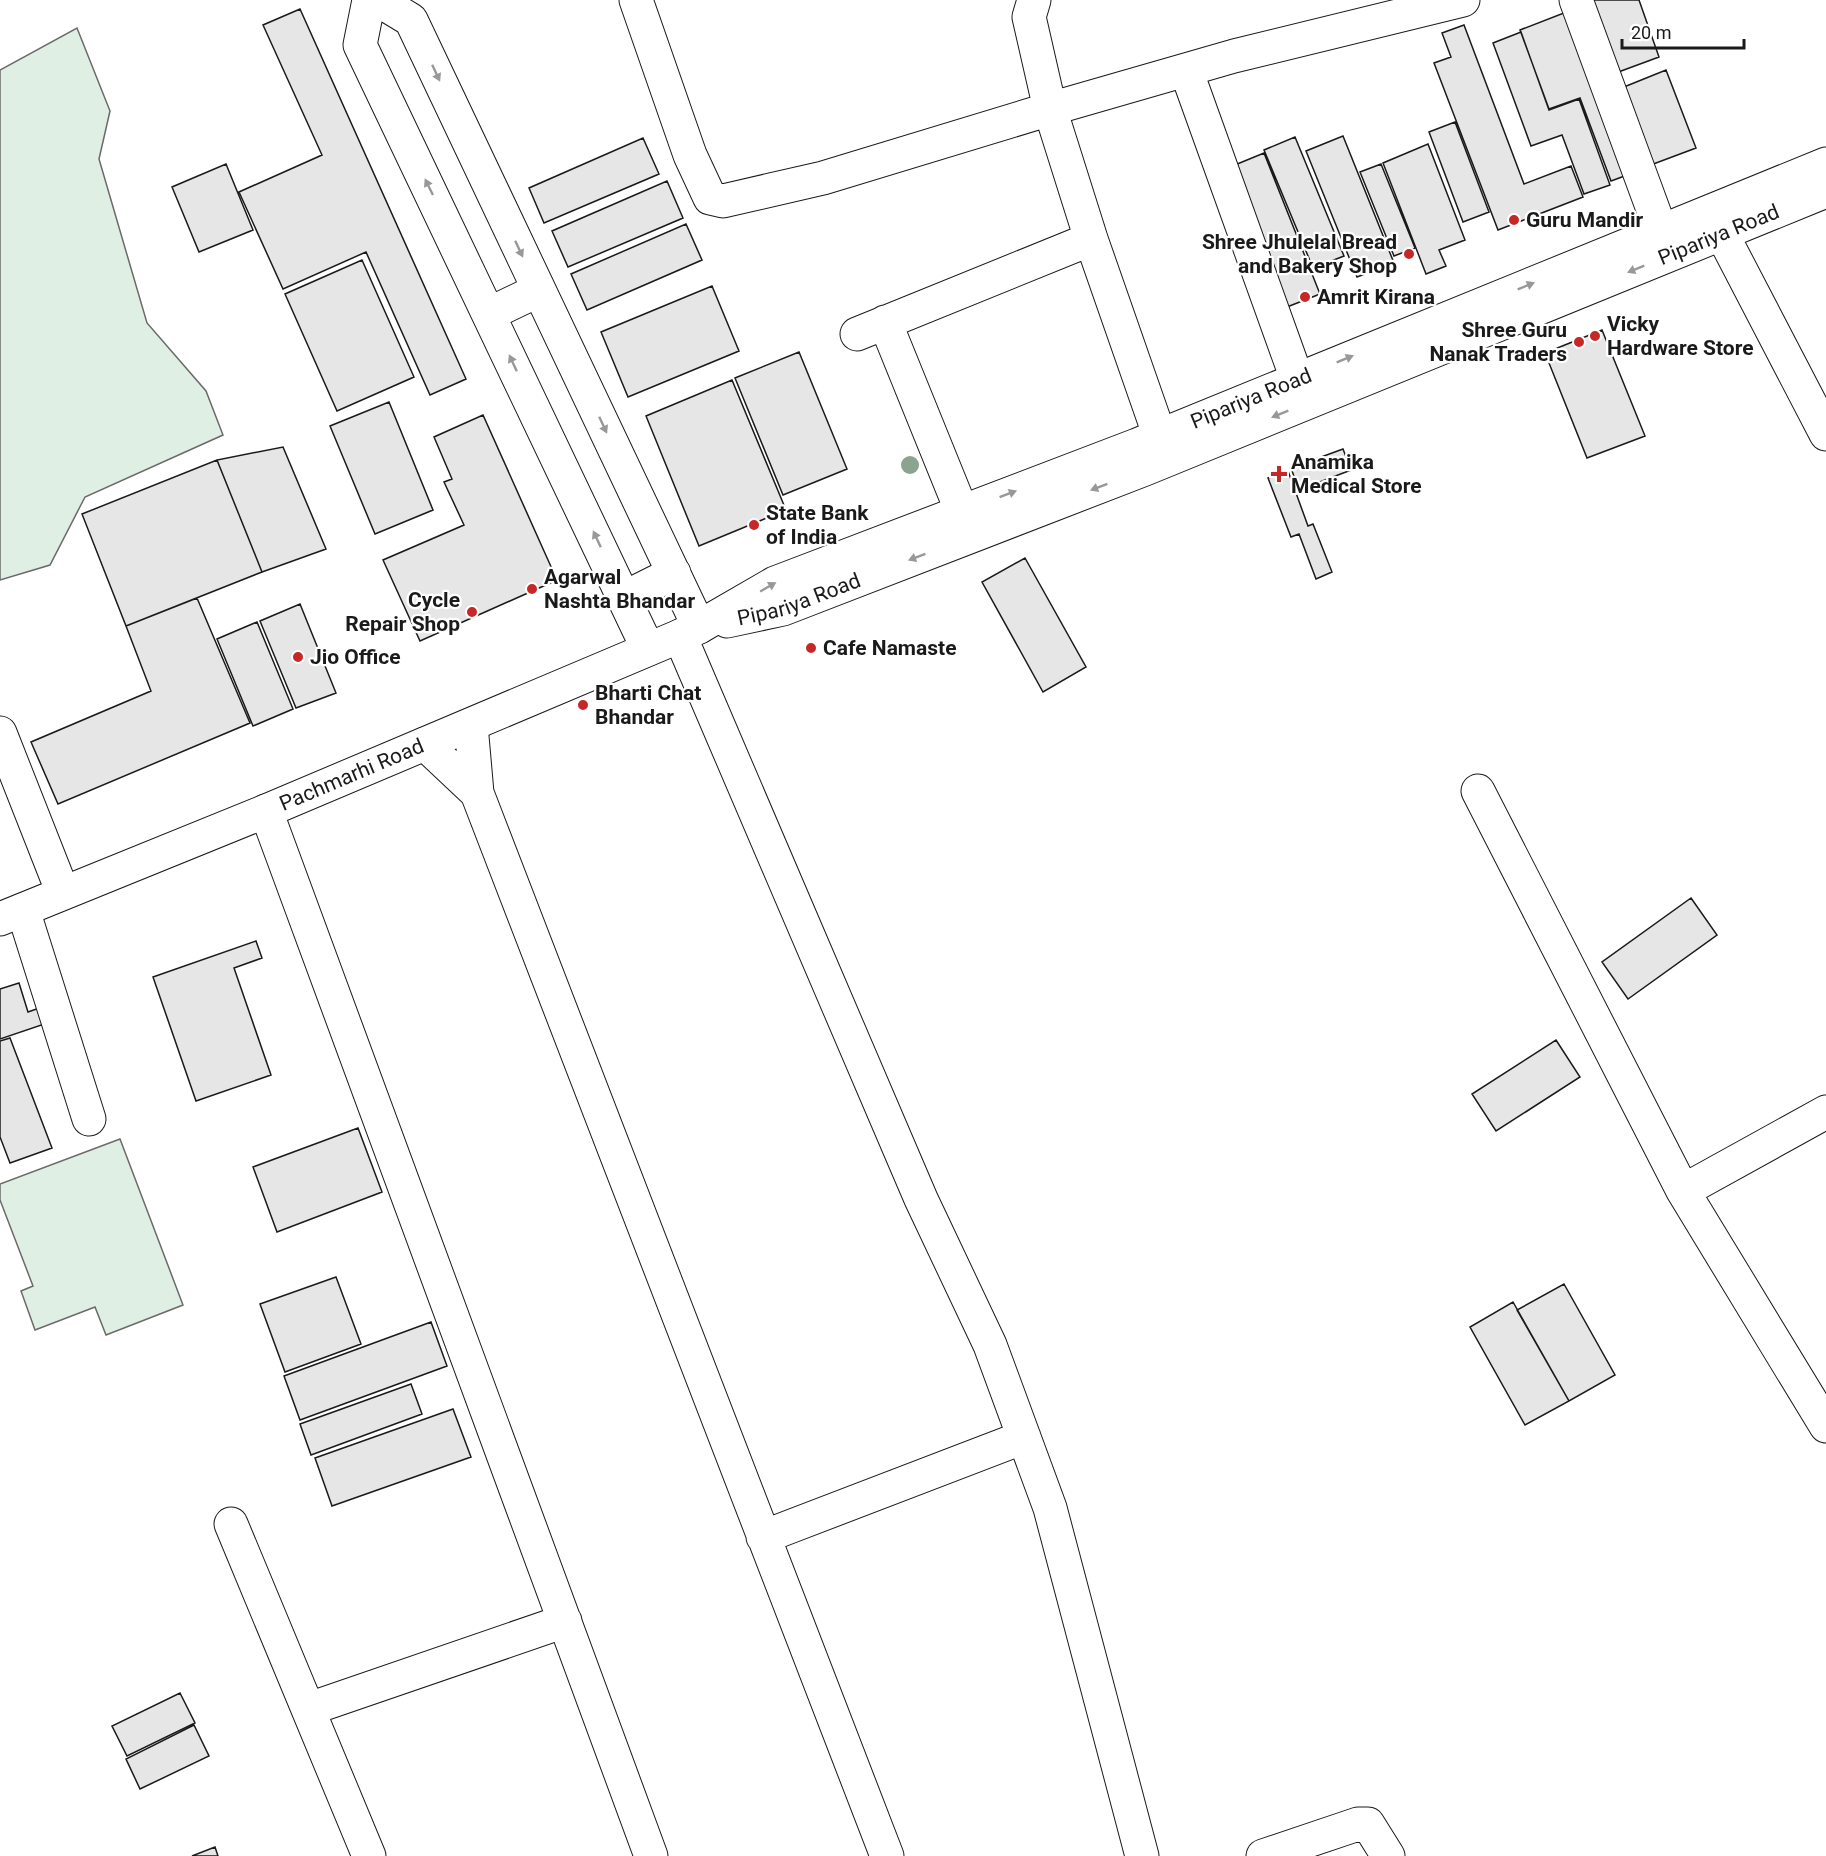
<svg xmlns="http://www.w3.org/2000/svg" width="1826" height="1856" viewBox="0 0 1826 1856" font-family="Roboto,sans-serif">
<rect width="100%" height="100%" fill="#fff"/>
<path fill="#e0efe3" stroke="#6a6a6a" stroke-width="1.5" d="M77 28 110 111 99 159 147 323 206 391 223 435 85 497 50 565 0 580V70Z
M120 1139 183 1305 106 1335 95 1307 35 1330 21 1291 33 1286 0 1200V1184Z"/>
<path fill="#e6e6e6" stroke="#1a1a1a" stroke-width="1.5" d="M1587 0H1639L1659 57 1613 74Z
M300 9 466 379 430 395 366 252 283 289 239 192 322 155 263 25Z
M1569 11 1630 174 1611 181 1580 98 1549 109 1520 30Z
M1464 25 1524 184 1571 166 1583 197 1498 230 1434 63 1451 57 1442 33Z
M1521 32 1549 110 1579 99 1610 185 1584 194 1562 135 1531 146 1493 43Z
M1666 70 1696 148 1648 166 1619 89Z
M1455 122 1489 212 1463 222 1429 132Z
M1343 136 1394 263 1357 277 1306 151Z
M1295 137 1344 256 1313 268 1264 150Z
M643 138 659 174 544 223 529 188Z
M1428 144 1465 240 1439 250 1446 266 1426 274 1383 163Z
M1264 153 1320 294 1287 307 1230 167Z
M226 164 253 230 199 252 172 187Z
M1381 164 1415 248 1394 256 1360 172Z
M667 181 683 218 568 267 552 231Z
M686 224 702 260 587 310 571 274Z
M362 260 414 377 337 411 285 294Z
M712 286 739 351 628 397 601 332Z
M1602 330 1645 436 1587 458 1545 353Z
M799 352 847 469 783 495 735 378Z
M732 380 786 510 699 546 646 416Z
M389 402 433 510 375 534 330 426Z
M483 415 557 580 420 641 383 560 464 525 444 482 452 479 434 437Z
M283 447 326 549 262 572 217 460Z
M1343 449 1351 470 1299 490 1291 468Z
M217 460 262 572 126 626 82 514Z
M1288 471 1308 526 1313 524 1332 572 1316 579 1299 534 1291 537 1268 478Z
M1025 558 1086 667 1043 692 982 582Z
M197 598 250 723 58 804 31 742 151 691 126 626Z
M300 604 336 693 296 708 260 621Z
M257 622 293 709 253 726 217 639Z
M1691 898 1717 935 1628 999 1602 962Z
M256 941 262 958 234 968 271 1075 196 1101 153 977Z
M19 983 28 1012 65 999 71 1015 0 1039V989Z
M10 1038 52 1148 10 1163 0 1137V1041Z
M1556 1040 1580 1077 1496 1131 1472 1094Z
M358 1128 382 1192 277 1232 253 1167Z
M336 1277 361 1344 285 1372 260 1304Z
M1564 1284 1615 1375 1569 1401 1517 1310Z
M1513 1302 1569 1401 1525 1425 1470 1327Z
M431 1322 447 1366 300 1420 284 1376Z
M411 1384 422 1414 311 1455 300 1424Z
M453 1409 471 1457 332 1506 315 1458Z
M180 1693 195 1723 127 1756 112 1726Z
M194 1725 209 1756 140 1789 126 1759Z
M215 1847 218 1856H192Z"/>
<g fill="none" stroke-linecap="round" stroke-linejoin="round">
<defs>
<path id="minor" d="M369 0 360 45 648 649
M378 0 411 20 699 627
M636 0 690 155 710 198 723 201 823 178 1050 109 1234 56 1463 0
M1034 0 1029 17 1050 109 1091 239 1159 434
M1576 0 1661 231
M1186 70 1297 379
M1722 234 1826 434
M489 314 539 290
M885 322 962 512
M857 334 1091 239
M624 598 674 573
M680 636 921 1199 990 1345 1050 1508 1142 1856
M471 725 477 793 887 1856
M0 733 63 893
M425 744 477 793
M1478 791 1683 1191 1826 1426
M266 811 651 1856
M23 910 89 1119
M1683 1191 1826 1112
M231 1524 369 1856
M763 1537 1024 1437
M309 1709 565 1621
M1263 1856 1358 1824H1368L1388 1856"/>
<g id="major">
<path id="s1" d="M727 621 783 609 1145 469 1826 191"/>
<path id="s2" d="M0 919 266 811 680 636 699 627 775 583 1137 445 1826 164"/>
</g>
</defs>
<use href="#minor" stroke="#1a1a1a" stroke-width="35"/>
<use href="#major" stroke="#1a1a1a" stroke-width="35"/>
<use href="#minor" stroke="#fff" stroke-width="33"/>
<use href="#major" stroke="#fff" stroke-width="33"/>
</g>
<circle fill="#8aa48f" cx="910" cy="465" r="9"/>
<defs><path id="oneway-solid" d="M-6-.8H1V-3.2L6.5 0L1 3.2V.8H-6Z" transform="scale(1.5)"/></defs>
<g fill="#989898">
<use href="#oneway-solid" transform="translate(436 73) rotate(65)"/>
<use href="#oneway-solid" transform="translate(429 187) rotate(-116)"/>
<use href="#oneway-solid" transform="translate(519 249) rotate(65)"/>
<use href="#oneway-solid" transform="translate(1636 269) rotate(158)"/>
<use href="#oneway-solid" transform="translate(1526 286) rotate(-22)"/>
<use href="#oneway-solid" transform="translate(1345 359) rotate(-22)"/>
<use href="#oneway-solid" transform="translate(513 363) rotate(-115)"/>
<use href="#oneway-solid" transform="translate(1280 414) rotate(158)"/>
<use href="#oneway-solid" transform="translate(603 425) rotate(65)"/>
<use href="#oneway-solid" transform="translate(1099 487) rotate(159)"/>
<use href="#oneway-solid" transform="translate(1008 494) rotate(-21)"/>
<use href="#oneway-solid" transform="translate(597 539) rotate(-115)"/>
<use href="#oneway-solid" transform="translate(917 557) rotate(159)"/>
<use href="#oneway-solid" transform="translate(768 587) rotate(-30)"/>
</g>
<g fill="#c62828" stroke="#fff" stroke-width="2">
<circle cx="1514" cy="220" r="6"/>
<circle cx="1409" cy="254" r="6"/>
<circle cx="1305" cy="297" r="6"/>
<circle cx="1595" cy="336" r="6"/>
<circle cx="1579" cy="342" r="6"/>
<path d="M1276 465h6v6h6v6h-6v6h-6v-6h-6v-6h6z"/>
<circle cx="754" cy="525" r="6"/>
<circle cx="532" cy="589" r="6"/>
<circle cx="472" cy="612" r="6"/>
<circle cx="811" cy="648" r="6"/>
<circle cx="298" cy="657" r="6"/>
<circle cx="583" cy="705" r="6"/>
</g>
<g text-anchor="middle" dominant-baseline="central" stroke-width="4.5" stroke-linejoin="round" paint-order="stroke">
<g font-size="21" font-weight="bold" fill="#1a1a1a" stroke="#fff" text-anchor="start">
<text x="1526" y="220">Guru Mandir</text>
<text x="1397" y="242" text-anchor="end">Shree Jhulelal Bread<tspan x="1397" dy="24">and Bakery Shop</tspan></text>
<text x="1317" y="297">Amrit Kirana</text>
<text x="1607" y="324">Vicky<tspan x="1607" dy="24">Hardware Store</tspan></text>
<text x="1567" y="330" text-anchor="end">Shree Guru<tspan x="1567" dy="24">Nanak Traders</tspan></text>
<text x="1291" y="462">Anamika<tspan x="1291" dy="24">Medical Store</tspan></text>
<text x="766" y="513">State Bank<tspan x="766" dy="24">of India</tspan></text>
<text x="544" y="577">Agarwal<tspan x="544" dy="24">Nashta Bhandar</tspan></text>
<text x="460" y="600" text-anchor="end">Cycle<tspan x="460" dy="24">Repair Shop</tspan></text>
<text x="823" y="648">Cafe Namaste</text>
<text x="310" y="657">Jio Office</text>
<text x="595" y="693">Bharti Chat<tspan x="595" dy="24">Bhandar</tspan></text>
</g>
<g font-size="21" fill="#1a1a1a" stroke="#fff">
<text stroke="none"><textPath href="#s1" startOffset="1065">Pipariya Road</textPath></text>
<text stroke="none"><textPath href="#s2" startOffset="1356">Pipariya Road</textPath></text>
<text stroke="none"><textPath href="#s1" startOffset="75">Pipariya Road</textPath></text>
<text stroke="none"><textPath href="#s2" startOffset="380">Pachmarhi Road</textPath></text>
</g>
</g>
<path d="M1622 39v9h122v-9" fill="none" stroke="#1a1a1a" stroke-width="3"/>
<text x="1631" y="39" font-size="18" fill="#1a1a1a" stroke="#ffffff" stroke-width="4.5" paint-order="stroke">20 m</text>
</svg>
